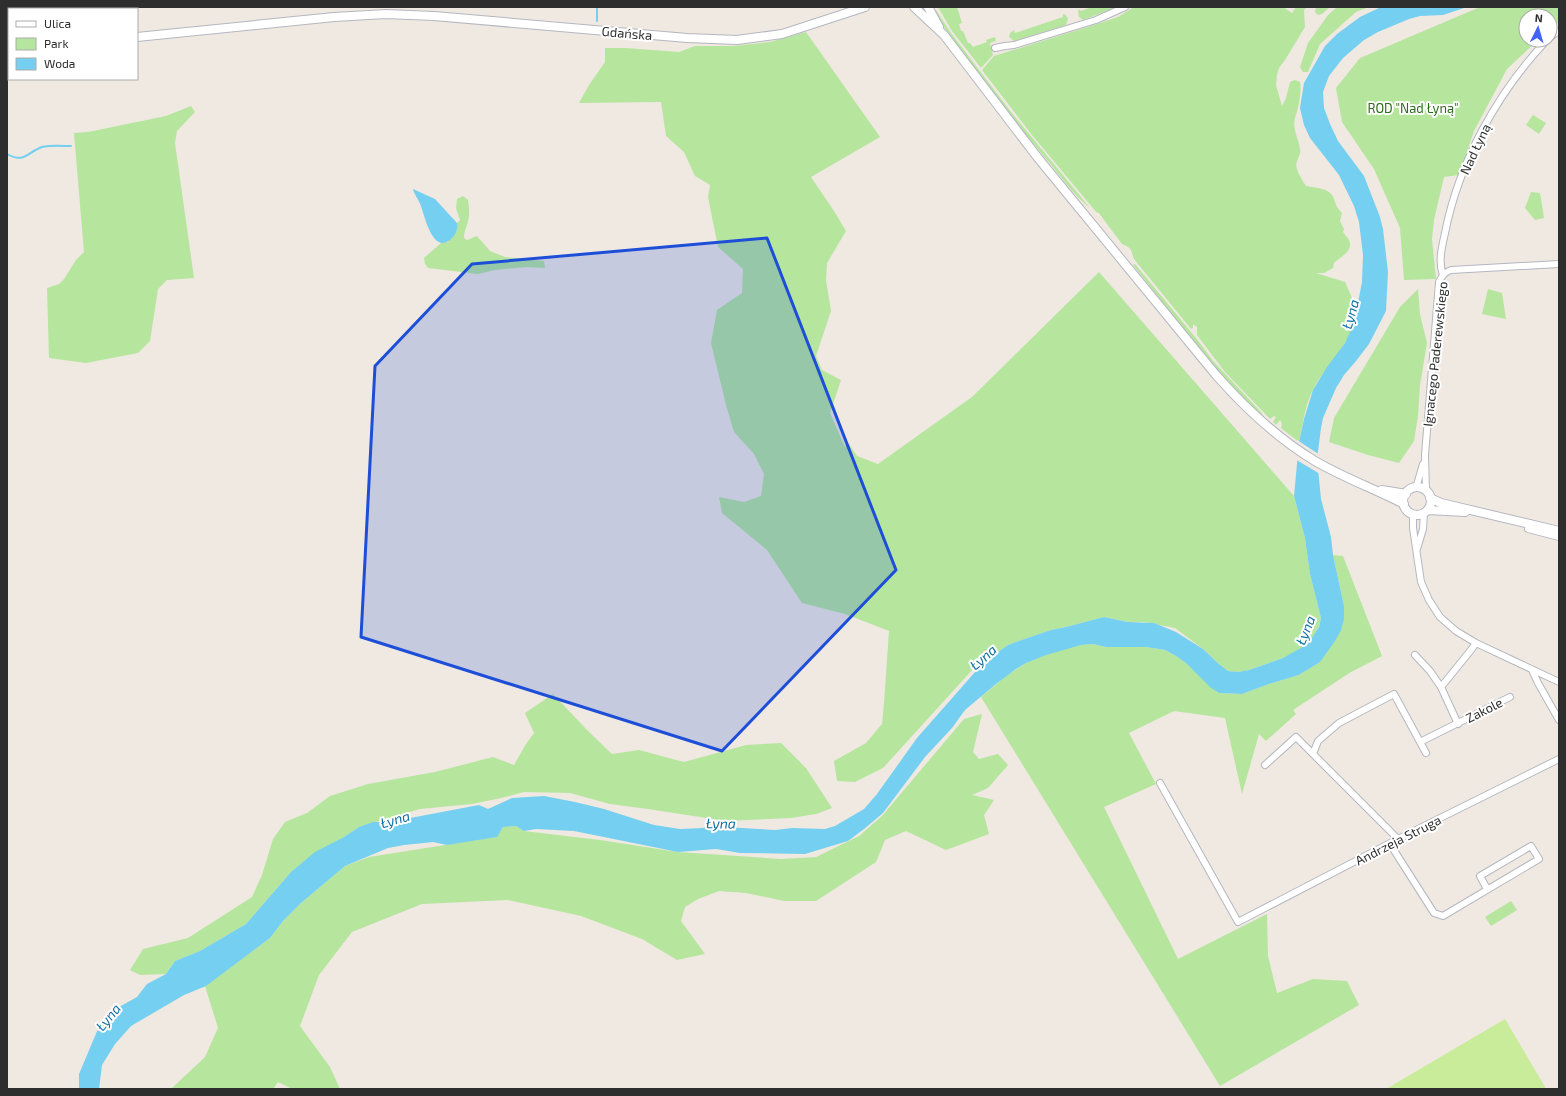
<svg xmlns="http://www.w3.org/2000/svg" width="1566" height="1096" viewBox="0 0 1566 1096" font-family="'Exo 2',sans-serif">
<rect width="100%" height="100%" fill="#efe9e1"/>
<path fill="#b6e59e" d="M938 7H957L962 23 959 24 961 31H963L968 43H970L973 47 987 42 986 40 995 37 996 41 990 43 993 55 981 68 952 31Z
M1092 7H1117L1083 20 1079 17 1078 12 1079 9 1081 11Z
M1134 7H1283L1292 13 1296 7H1307L1304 10 1305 27 1285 60 1279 68 1277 75 1276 85 1282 106 1286 98 1290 82 1295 80 1300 82C1302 92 1298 109 1295 118 1292 129 1299 139 1300 149 1301 153 1299 156 1297 161 1294 169 1302 179 1306 186 1316 188 1331 188 1334 199 1336 205 1337 208 1342 213L1340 221 1344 229 1343 232C1345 235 1348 238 1349 240 1354 251 1340 257 1334 263L1333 268 1324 273H1316L1345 282C1348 289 1357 307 1356 314 1352 343 1327 364 1314 388 1305 404 1303 424 1299 442L1281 428 1282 424 1280 420 1276 425 1273 422 1276 417 1274 416 1270 419 1225 372 1197 335V327L1193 324V328L1191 329 1134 259C1130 248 1133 249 1122 244L1098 212 1097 213 1032 135 982 70 994 56 1094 25 1118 17Z
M1316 7H1330L1322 14 1318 15 1315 12Z
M1337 7H1369L1356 12 1320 44 1308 72H1303L1300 67 1308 43 1328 15Z
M1480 7H1559V22L1550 29V16H1526V40H1538L1507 69 1474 131 1459 175 1444 177 1434 220 1432 239 1436 279 1404 280 1400 228 1374 169 1342 122 1336 88 1360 58Z
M936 10 951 33 1011 112 1090 208C1073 195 1061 176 1047 160 1008 114 966 63 934 11Z
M1063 14 1066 15 1068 19 1066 25 1014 41 1009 37 1010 33 1014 30 1015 33 1063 17Z
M806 32 880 137 811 177 834 211 846 231 827 263 826 280 831 311 816 356 822 370 841 380 830 413 845 447 849 444 857 456 878 464 972 397 1099 272 1294 496 1305 538 1310 574 1321 618 1319 626 1313 637 1308 644 1298 651 1283 658 1249 670 1238 672 1228 671 1219 664 1203 649 1175 628 1144 622H1129L1104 617 1066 627 1051 630 1030 637 1008 645 995 655 983 658 883 768 855 782 837 781 834 761 866 743 882 724 884 703 889 631 845 614 802 603 767 550 722 513 719 497 744 502 761 496 764 474 754 454 734 432 726 405 711 343 717 310 742 293 743 269 718 247 708 197 710 185 695 176 684 152 666 136 661 102 579 103 589 85 605 62V48H626L679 52 695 46H733L770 42Z
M191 106 195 112 177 131 175 143 194 278 167 280 158 289 150 341 138 353 86 363 49 358 47 288 59 284 64 279 76 260 84 252 74 133 88 132 166 116Z
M1533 115 1546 123 1539 134 1526 125Z
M1531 192 1540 193 1544 218 1535 220 1525 208Z
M463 196 468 200C469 207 470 214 468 221 467 227 464 231 464 238L467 240 477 236 490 251 505 257 544 261 545 268 526 267 495 270 478 274 428 268 425 264 424 258 441 243 448 242 456 231 457 223 460 220 456 208 457 199Z
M1135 264 1196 338 1214 362 1261 412 1267 422 1232 388 1212 364 1133 265Z
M1418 289 1420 314 1427 343 1420 385 1418 416 1414 441 1399 463 1368 455 1329 442 1334 418 1400 307Z
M1488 289 1502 293 1506 319 1482 314Z
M1333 555 1343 556 1382 656 1351 672 1293 710 1296 714 1266 741 1259 734 1242 794 1225 718 1174 711 1129 733 1156 784 1104 807 1178 959 1267 914 1268 956 1277 993 1313 979 1347 981 1359 1005 1220 1086 981 697 1006 676 1026 663 1057 650 1081 645 1093 644 1106 647H1146L1165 650 1176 656 1186 663 1219 693 1242 694 1269 684 1299 675 1320 662 1344 606Z
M553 694 587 730 612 754 639 750 684 762 746 745 781 743 806 768 832 808 816 814 791 818 726 821 648 809 610 804 570 793 524 792 501 798 472 804 420 809 359 827 344 837 291 872 246 924 200 951 175 961 166 974 140 975 130 970 143 949 188 938 252 897 262 875 273 839 285 822 307 813 330 796 368 784 435 772 493 757 514 765 526 744 534 733 525 713Z
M982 714 973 752 979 759 998 754 1008 765 988 788 972 795 994 800 984 815 989 834 946 850 906 831 885 840 876 862 816 901H784L746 893 719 891 698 899 685 907 681 921 705 954 677 960 642 939 581 916 508 900 422 904 352 932 319 975 300 1026 330 1067 340 1089H292L278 1082 273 1089H171L205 1057 218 1028 205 986 270 938 283 921 301 903 345 866 369 857 496 837 503 827 516 826 524 831 600 840 678 852 781 859 816 857 859 836 882 816 964 719Z
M1511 901 1517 910 1491 926 1485 917Z"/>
<path fill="#c9ec9a" d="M1505 1019 1545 1087V1089H1386Z"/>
<path fill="#75cff0" d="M1381 7H1467L1443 15 1420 16 1409 19 1378 32 1364 40 1343 58 1329 76 1323 92 1324 108 1330 124 1338 141 1364 176 1380 217 1383 229 1388 272 1386 311 1369 344 1356 361 1344 375 1336 388 1323 418 1321 428 1317 459 1321 499 1331 537 1333 555 1344 606V619L1341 630 1335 641 1320 662 1299 675 1269 684 1242 694 1219 693 1210 687 1186 663 1176 656 1165 650 1146 647H1106L1093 644 1081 645 1046 655 1026 663 1016 669 996 684 965 710 952 728 925 757 883 813 864 829 848 841 805 854 740 853 716 849 678 852 574 831 536 829 524 831 516 826 503 827 497 837 447 845 433 842 404 845 388 848 345 866 301 903 283 921 270 938 206 986 184 995 131 1026 115 1044 102 1065 99 1089H79V1074L98 1029 110 1014 121 1006 137 997 147 984 166 974 175 961 200 951 246 924 291 872 315 852 344 837 359 827 373 822H389L479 805 488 809 512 798 544 796 575 802 604 809 654 825 680 829 724 827 775 830 792 828 825 829 835 826 864 809 877 794 917 738 983 663 1008 645 1030 637 1051 630 1066 627 1104 617 1128 622 1154 623 1176 632 1203 649 1219 664 1228 671 1238 672 1249 670 1283 658 1308 644 1319 627 1321 618 1310 574 1305 538 1294 496 1299 442 1304 419 1313 390 1327 367 1345 343 1354 323 1362 282 1363 255 1359 222 1354 206 1339 175 1310 138 1304 125 1300 108 1304 83 1325 46 1337 34 1360 17Z
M413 189 435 199 457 223C458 228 456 234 453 237 434 258 425 218 421 206 419 200 414 194 413 189Z"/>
<path fill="#efe9e1" d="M1297 440 1320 455V474L1295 459Z"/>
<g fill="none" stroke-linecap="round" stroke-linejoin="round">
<path stroke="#75cff0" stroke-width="2" d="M597 7V21
M7 154C25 164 27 152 42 147 51 145 62 146 71 146"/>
<defs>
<path id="minor" d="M1550 37 1559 31
M995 48 1005 46 1014 45 1096 20 1125 7
M1443 275C1438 261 1442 247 1445 233 1459 162 1497 93 1547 40
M1416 488 1423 464
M1426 491 1425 455 1439 282C1442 275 1445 272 1451 270L1559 264
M1413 514V528L1421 582 1429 600 1440 617 1456 631 1476 643 1559 682
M1530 523 1528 529 1559 537
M1417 549 1423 529 1424 513
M1415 655 1430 671 1441 687 1458 724
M1532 670 1538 683 1559 720
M1441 687 1471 650 1476 643
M1420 742 1510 697
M1313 754 1318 741 1339 723 1394 694 1426 753
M1265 765 1296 737 1398 839
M1160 783 1238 922 1398 839 1559 759
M1390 844 1434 913 1443 916 1539 859 1531 846 1480 876 1487 889"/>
<path id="secondary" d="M914 7 944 35 1038 158 1216 375C1245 408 1277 438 1315 461 1344 478 1375 489 1404 504
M928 7 939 27
M137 37 334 17 386 14 434 16 687 38 737 40 782 34 865 7
M7 51 9 50
M1403 501a14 14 0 1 1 28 0a14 14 0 1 1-28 0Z
M1382 490 1406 494
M1430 498 1441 503 1559 531
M1428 510 1465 512"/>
</defs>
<use href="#minor" stroke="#b4b7c1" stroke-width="8"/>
<use href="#secondary" stroke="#b4b7c1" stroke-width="10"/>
<use href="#minor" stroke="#fff" stroke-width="6"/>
<use href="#secondary" stroke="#fff" stroke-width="8"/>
</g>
<path fill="#1d4ed8" fill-opacity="0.2" stroke="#1d4ed8" stroke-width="3" stroke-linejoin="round" d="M767 238 896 570 722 751 361 637 375 366 472 264Z"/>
<g text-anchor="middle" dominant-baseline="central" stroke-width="4" stroke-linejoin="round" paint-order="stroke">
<g font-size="13" fill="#2e2e2e" stroke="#fff">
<text transform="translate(627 33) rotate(5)">Gdańska</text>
<text transform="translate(1475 149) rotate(-65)">Nad Łyną</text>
<text transform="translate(1435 354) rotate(-84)">Ignacego Paderewskiego</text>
<text transform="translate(1484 710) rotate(-27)">Zakole</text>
<text transform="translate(1398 840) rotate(-27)">Andrzeja Struga</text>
</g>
<g font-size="13" fill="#2c6e1b" stroke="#fff">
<text x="1413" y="108">ROD "Nad Łyną"</text>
</g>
<g font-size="14" font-style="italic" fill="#0d6fa3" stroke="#fff">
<text transform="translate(1350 314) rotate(-74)">Łyna</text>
<text transform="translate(1305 630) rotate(-68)">Łyna</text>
<text transform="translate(983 657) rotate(-41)">Łyna</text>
<text transform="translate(395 819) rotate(-16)">Łyna</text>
<text transform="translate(721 823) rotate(1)">Łyna</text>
<text transform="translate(108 1017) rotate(-51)">Łyna</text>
</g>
</g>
<rect width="1566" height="1096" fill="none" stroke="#2e2e2e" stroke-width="16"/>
<rect x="8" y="8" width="130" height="72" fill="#ffffff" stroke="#ababab"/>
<rect x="16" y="21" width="20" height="6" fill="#ffffff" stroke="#ababab"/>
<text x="44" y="28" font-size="12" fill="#2e2e2e">Ulica</text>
<rect x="16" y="38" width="20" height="12" fill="#b6e59e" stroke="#ababab"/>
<text x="44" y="48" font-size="12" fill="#2e2e2e">Park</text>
<rect x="16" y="58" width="20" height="12" fill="#75cff0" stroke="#ababab"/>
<text x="44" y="68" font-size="12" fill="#2e2e2e">Woda</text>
<g transform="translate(1538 28) rotate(5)"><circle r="19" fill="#ffffff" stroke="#ababab"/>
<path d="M0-3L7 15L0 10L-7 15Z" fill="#4264fb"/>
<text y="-6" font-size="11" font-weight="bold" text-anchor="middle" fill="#2e2e2e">N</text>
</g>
</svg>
